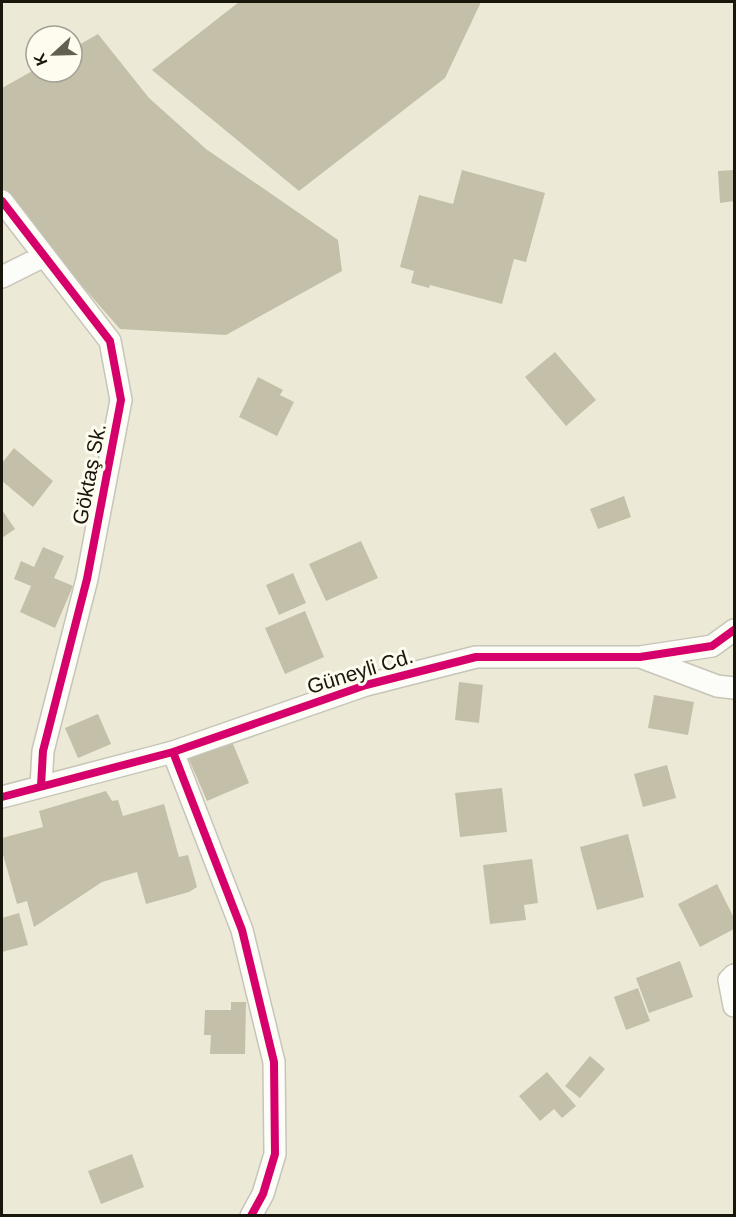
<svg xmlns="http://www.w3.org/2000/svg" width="736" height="1217" viewBox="0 0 736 1217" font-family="Arial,sans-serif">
<rect width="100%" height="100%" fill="#ede9d7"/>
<path fill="#c3bfa8" d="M239 2H481L445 78 299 191 152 70Z
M98 34 149 98 206 149 338 240 342 271 226 335 120 329 26 222 2 190V88L36 69V72H72V49Z
M462 170 545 193 526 262 514 259 502 304 430 285 429 288 411 283 414 271 400 267 419 195 453 204Z
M734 170V201L720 203 718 171Z
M555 352 596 400 566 426 525 377Z
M258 377 283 390 280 395 294 402 277 436 239 417Z
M14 448 53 481 33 507 2 481V463Z
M624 496 631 517 598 529 590 509Z
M2 510 15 529 2 538Z
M361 541 378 578 326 601 309 564Z
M43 547 64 556 54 578 73 586 55 628 20 612 31 586 14 579 21 561 34 567Z
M293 573 306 603 279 615 266 585Z
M305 611 324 657 285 674 265 628Z
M459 682 483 685 479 723 455 720Z
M654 695 694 702 688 735 648 728Z
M98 714 111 744 78 758 65 728Z
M231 739 249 783 207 801 188 757Z
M667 765 676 798 643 807 634 774Z
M502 788 507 832 460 837 455 793Z
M106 791 112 801 118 800 123 816 164 804 179 857 188 855 197 887 189 892 146 904 137 872 102 882 34 927 27 901 17 904 2 851V838L43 827 39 811Z
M628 834 644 897 597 910 580 847Z
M532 859 538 903 524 905 526 920 490 924 483 865Z
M717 884 734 918V929L700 947 678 904Z
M19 913 28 945 2 952V918Z
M680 961 693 997 649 1013 636 978Z
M638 988 650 1021 626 1030 614 997Z
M231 1002H246L245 1054H210L211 1035H204L205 1010H231Z
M590 1056 605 1069 580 1098 565 1086Z
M547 1072 576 1106 562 1118 554 1109 540 1121 519 1096Z
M132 1154 144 1187 101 1204 88 1171Z"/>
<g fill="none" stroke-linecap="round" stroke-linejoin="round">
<defs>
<path id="street" d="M2 201 110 341 121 400 87 579 43 751 41 786
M2 277 44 256
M643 658 717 686 734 688
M173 752 242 930 274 1062 275 1154 263 1194 251 1216
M2 797 173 752 366 685 476 657H640L712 646 734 630
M734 975 729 980 734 1006"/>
</defs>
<use href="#street" stroke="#c7c5b7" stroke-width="24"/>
<use href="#street" stroke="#fcfcf9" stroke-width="21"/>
<defs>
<path id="cycleway" d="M2 201 110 341 121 400 87 579 43 751 41 786
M173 752 242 930 274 1062 275 1154 263 1194 251 1216
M2 797 173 752 366 685 476 657H640L712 646 734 630"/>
</defs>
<use href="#cycleway" stroke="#fefcef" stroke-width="11"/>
<use href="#cycleway" stroke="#d6006c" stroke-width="8"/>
</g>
<g text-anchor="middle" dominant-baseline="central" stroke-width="6" stroke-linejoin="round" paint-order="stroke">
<g font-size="21" fill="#19160b" stroke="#fefcef">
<text transform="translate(89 474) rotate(-79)">Göktaş Sk.</text>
<text transform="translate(360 671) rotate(-17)">Güneyli Cd.</text>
</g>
</g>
<rect width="736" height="1217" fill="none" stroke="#19160b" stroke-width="6"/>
<g transform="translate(54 54) rotate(248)"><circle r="28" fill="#fefcef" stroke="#a2a094" stroke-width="1.5"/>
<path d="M0-4.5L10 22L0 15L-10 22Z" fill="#636052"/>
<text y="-9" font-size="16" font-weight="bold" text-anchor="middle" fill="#19160b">K</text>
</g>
</svg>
